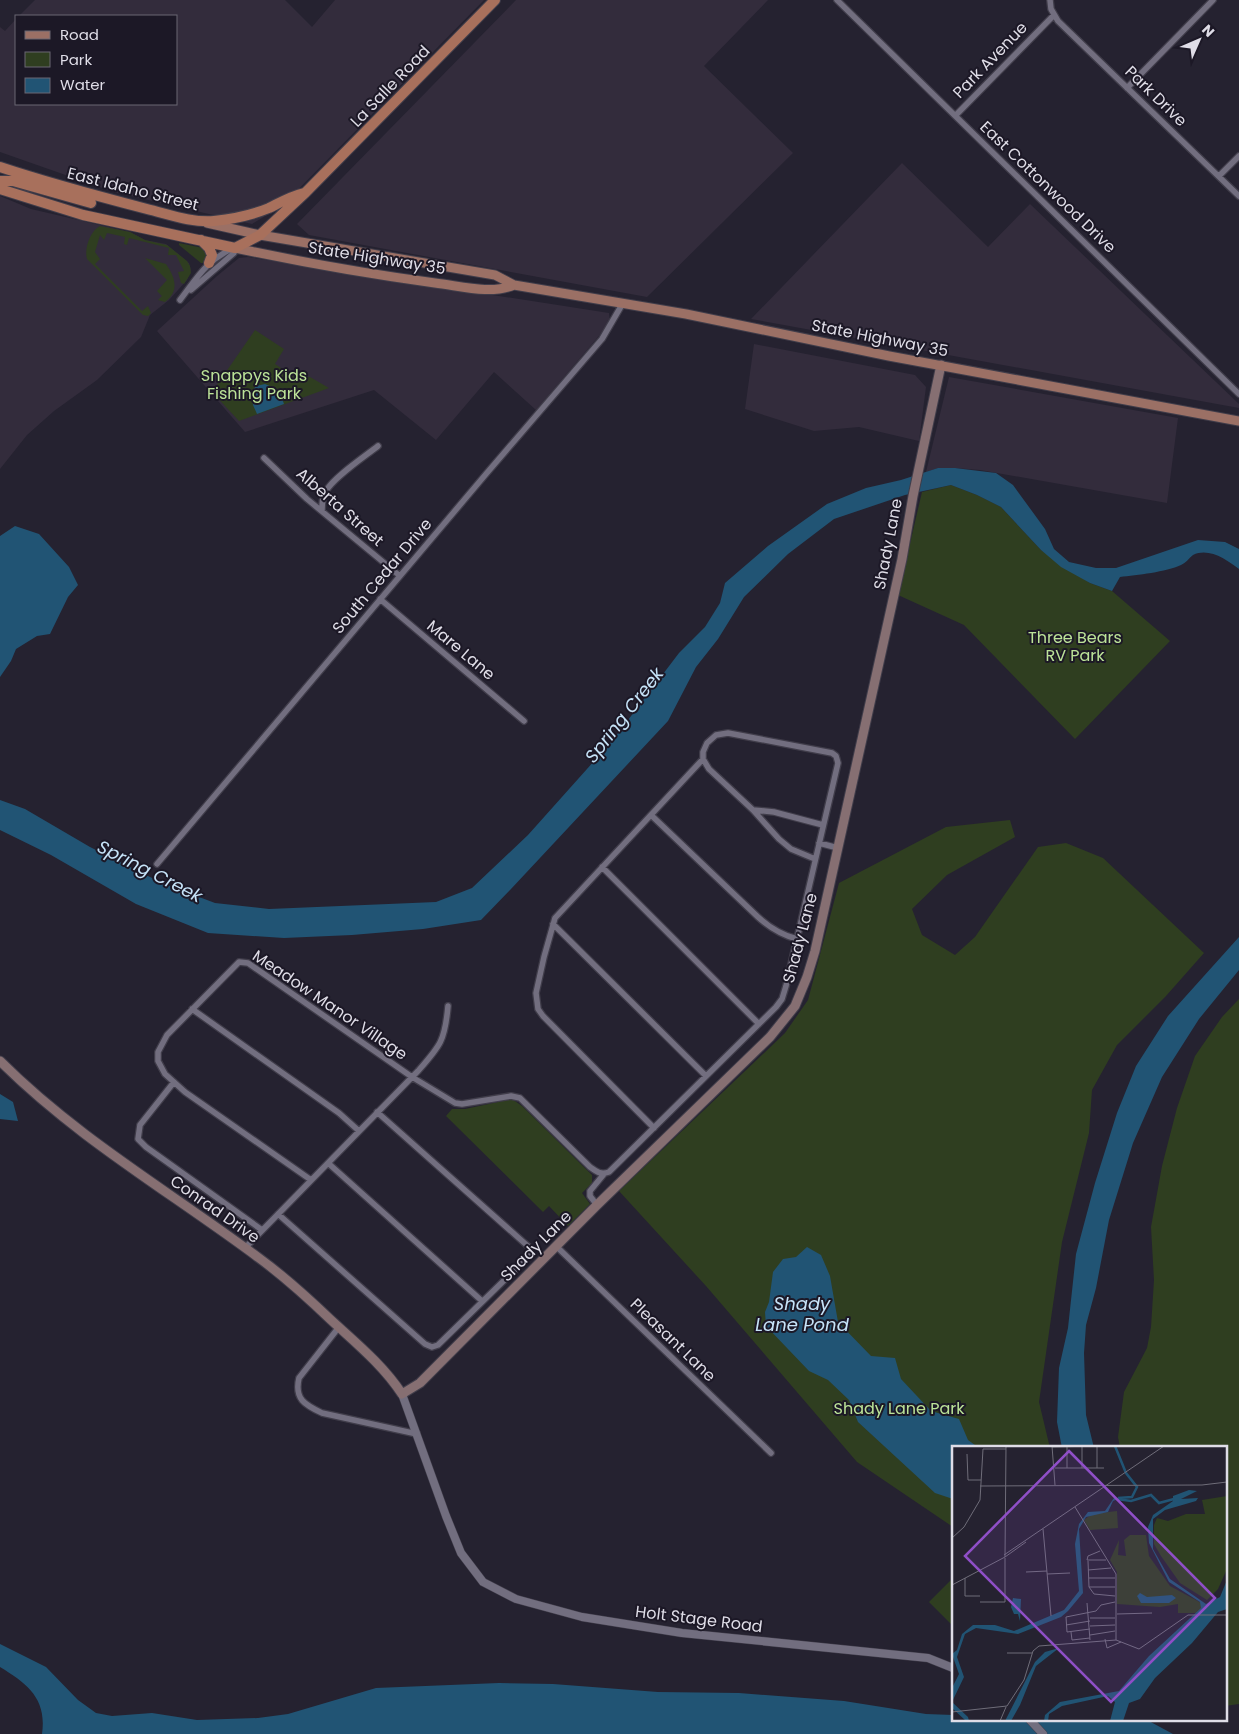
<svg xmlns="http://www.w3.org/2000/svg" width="1239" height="1734" viewBox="0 0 1239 1734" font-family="Poppins,sans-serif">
<rect width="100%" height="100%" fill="#252230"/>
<path fill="#332c3c" d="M35 0H285L312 27 335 0H484L282 206 252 224 114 192 0 152V27L5 31 16 19V104H176V16H19Z
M516 0H768L704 66 793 153 647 297 309 235 297 224Z
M902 163 988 247 1030 204 1239 404V408L751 319Z
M0 196 31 209 130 232 145 240 166 244 189 263 191 270 187 280 169 300 150 315 141 337 97 380 54 411 27 435 0 469Z
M248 257 609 313 610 323 536 410 494 372 436 440 374 390 245 432 157 331 217 276 239 258Z
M754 344 915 375 926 387 919 441 859 427 814 431 745 409Z
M949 377 1178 418 1167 503 980 470 955 468H938L926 472Z"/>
<path fill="#2f3e20" d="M100 226 130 232 145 240 167 245 187 261 190 266 191 273 184 284 181 283 178 272 184 271 176 255H168L169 248 129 238 127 245 124 244 125 237 107 233 104 240 100 235 95 252 100 259 95 264 142 311 148 306 151 313 148 316 143 315 87 259C84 249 90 231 100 226Z
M179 243 203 248 207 255 204 263H201L179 245Z
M145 258 166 264C175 277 180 291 165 302L158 300 162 296 157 291 167 280Z
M255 330 284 349 275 364 295 377H310L329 388 239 421 212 392Z
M951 485 977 495 1001 507 1041 550 1090 583 1112 591 1170 641 1075 739 964 625 898 595 922 492Z
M1010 820 1015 837 947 875 912 909 922 935 955 955 975 937 1038 847 1066 843 1103 858 1204 953 1166 996 1117 1045 1092 1090 1089 1133 1062 1242 1039 1402 1050 1448H953V1527L857 1462 706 1286 619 1191 785 1033 808 1000 839 883 946 827Z
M1239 999V1704L1225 1706V1448H1120L1118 1437 1124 1392 1147 1348 1151 1327 1154 1280 1151 1227 1162 1166 1177 1108 1195 1056 1222 1017Z
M512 1099 522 1106 592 1175V1183L582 1193 590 1204 568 1226 549 1206 543 1212 446 1116 452 1109H465Z
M953 1578V1626L929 1602Z"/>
<path fill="#215474" d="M265 384 279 390 284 404 257 414 253 405 251 393 256 386Z
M938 468H955L996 473 1013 485 1045 529 1054 549 1069 562 1096 568H1116L1198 540 1225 542 1239 549V569C1227 560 1209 547 1193 555 1189 558 1186 563 1181 565 1166 572 1137 575 1120 577L1112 591 1090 583 1061 567 1041 550 1001 507 977 495 951 485 905 495 834 519 788 554 744 597 718 639 696 667 668 721 511 889 481 920 423 929 352 935 284 938 208 933 136 904 51 855 0 830V800L25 809 90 847 162 883 215 903 269 909 436 902 472 888 528 835 612 741 679 653 705 627 720 603 725 583 768 546 827 504 866 488 901 480Z
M15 526 39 534 69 567 78 585 68 597 50 634 37 636 16 649 11 661 0 677V536Z
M1239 937V970L1199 1019 1162 1077 1133 1143 1109 1220 1096 1288 1086 1325 1084 1353 1086 1415 1094 1448H1062L1057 1422 1059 1368 1068 1328 1076 1254 1095 1183 1117 1113 1136 1066 1168 1016Z
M0 1094 13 1102 18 1121 0 1119Z
M807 1247 821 1255 830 1276 838 1322 871 1356 895 1358 901 1379 931 1411 959 1419 968 1440 979 1448H953V1499L935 1493 858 1422 849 1400 828 1380 809 1371 766 1326 765 1312 769 1302 773 1272 783 1259 796 1257Z
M0 1644 46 1667 78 1700 96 1713 112 1716 152 1713 197 1720 258 1718 288 1714 376 1688 499 1683 553 1684 658 1692 739 1693 844 1701 926 1714 953 1715V1720H1147L1173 1734H42C47 1699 28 1684 0 1667Z"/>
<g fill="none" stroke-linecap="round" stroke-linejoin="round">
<defs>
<path id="minor" d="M837 0 1239 394
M1050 0 1051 9 1058 21 1239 196
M1127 88 1213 0
M956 115 1054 15
M1219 176 1239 156
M191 290 234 253 235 248
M180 300C197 278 206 261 233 248
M264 458 307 499 400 576
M322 511C322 504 322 497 326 491 334 477 364 457 378 446
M380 599 524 721
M753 810 774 812 823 825
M651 815 758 917C770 928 782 935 797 939
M819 843 838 848
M157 864 486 474 602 339 623 303
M602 867 759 1024
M553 924 706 1076
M192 1009 339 1113 359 1131
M174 1082 140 1125 138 1139 146 1147 262 1230
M654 1128 543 1016 538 1009 536 993 544 957 555 918 703 759
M328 1163 482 1301
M311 1180 185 1092 165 1074 158 1061V1052L167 1035 239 962 248 963 412 1077 455 1103 462 1104 511 1096 520 1098 590 1167C597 1172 601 1175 609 1172L776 1007 782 999 786 986 838 763 836 756 832 753 728 733 716 735 707 743 703 752V759L709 769 753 810 779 839 791 849 815 859
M597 1205 590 1196V1191L604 1174
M278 1214 425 1344 432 1347 438 1345 529 1256 530 1248 377 1112
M557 1247 771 1453
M245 1248 418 1071C440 1046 445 1041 448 1006
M339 1327 299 1378C294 1399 305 1405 322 1413L417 1434"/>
<path id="tertiary" d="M402 1394 446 1516 461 1553 483 1582 516 1599 582 1617 682 1633 928 1658 953 1668
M1030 1720 1043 1734"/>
<path id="secondary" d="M0 1061C77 1138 172 1193 259 1258 285 1277 308 1298 331 1320 356 1343 383 1365 402 1394L420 1383 597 1205 770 1037 795 1006 807 977 815 951 902 559 913 496 941 365"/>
<path id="primary" d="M207 223 260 235 495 275 514 285 686 314 889 356 1239 421
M235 248C301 262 368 274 435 283 461 286 490 295 514 285"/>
<path id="trunk" d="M0 167C48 183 97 196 147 209 168 214 192 223 214 221 232 219 252 215 269 208 281 202 291 196 304 193
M0 181H13L91 203
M0 189 83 215 235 248 260 235 306 192 495 0
M201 240 209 248 212 255 209 263"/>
</defs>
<use href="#minor" stroke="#403d4a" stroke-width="8"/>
<use href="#tertiary" stroke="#403d4a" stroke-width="9"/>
<use href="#secondary" stroke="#403d4a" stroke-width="11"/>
<use href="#primary" stroke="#403d4a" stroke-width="11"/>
<use href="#trunk" stroke="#403d4a" stroke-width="12"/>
<use href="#minor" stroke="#726e7f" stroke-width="5.5"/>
<use href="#tertiary" stroke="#726e7f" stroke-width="8"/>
<use href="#secondary" stroke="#866f72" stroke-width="9"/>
<use href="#primary" stroke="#9b7065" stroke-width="9"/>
<use href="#trunk" stroke="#a8705c" stroke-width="10"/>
</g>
<g text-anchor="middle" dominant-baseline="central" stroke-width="4" stroke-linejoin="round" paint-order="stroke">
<g font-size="16" fill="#dfdde7" stroke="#1c1826">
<text transform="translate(990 60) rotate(-46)">Park Avenue</text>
<text transform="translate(390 86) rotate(-46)">La Salle Road</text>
<text transform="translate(1156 96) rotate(44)">Park Drive</text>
<text transform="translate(1048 187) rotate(44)">East Cottonwood Drive</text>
<text transform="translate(133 189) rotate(14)">East Idaho Street</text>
<text transform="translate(377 258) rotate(9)">State Highway 35</text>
<text transform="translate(880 338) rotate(11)">State Highway 35</text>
<text transform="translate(340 507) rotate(41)">Alberta Street</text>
<text transform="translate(888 544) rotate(-79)">Shady Lane</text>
<text transform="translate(382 576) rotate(-50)">South Cedar Drive</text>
<text transform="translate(461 650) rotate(40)">Mare Lane</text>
<text transform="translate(800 938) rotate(-75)">Shady Lane</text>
<text transform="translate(330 1005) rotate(34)">Meadow Manor Village</text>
<text transform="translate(215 1209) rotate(35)">Conrad Drive</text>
<text transform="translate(536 1246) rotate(-45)">Shady Lane</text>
<text transform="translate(673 1340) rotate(44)">Pleasant Lane</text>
<text transform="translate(699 1619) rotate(7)">Holt Stage Road</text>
</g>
<g font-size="16" fill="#bce398" stroke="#1c1826">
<text x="254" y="375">Snappys Kids<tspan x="254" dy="18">Fishing Park</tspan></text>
<text x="1075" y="637">Three Bears<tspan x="1075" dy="18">RV Park</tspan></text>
<text x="899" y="1408">Shady Lane Park</text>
</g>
<g font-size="18" font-style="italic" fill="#c6e3f8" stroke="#1c1826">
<text transform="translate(624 715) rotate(-52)">Spring Creek</text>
<text transform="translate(150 871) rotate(27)">Spring Creek</text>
<text x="802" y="1303">Shady<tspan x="802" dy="21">Lane Pond</tspan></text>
</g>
</g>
<g transform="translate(952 1446)">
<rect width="275" height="275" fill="#252230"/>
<path d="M275 50V123L266 143 255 154 228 137 209 110 202 98V79L205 72 216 75 234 68H253L250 54ZM165 65 166 82 138 84 132 74 140 68ZM178 89H194L197 110 218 140 253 159 245 167H226V158L208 161 165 158V126L158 114 167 94 166 109 174 110 172 94Z" fill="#2f3e20"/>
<path d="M237 44 245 45 229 53 246 52 244 55 213 64 201 73V103L218 133 254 158 268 151 275 134V163L266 166 240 197 203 232 188 253 177 257 171 275H158L163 256 156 250 110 260 97 268 96 275H92L93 269 108 256 167 245 197 210 249 162 248 156 217 136 197 97 196 81 201 69 221 55V50ZM162 52H168L161 55 156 66 134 71 127 83 131 147 116 165 109 171 66 188 24 182 13 188 5 211 12 231 0 256 16 271 17 275H14L0 262V242L7 228 0 208 5 204 10 188 21 179H43L62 185 112 164 127 145 123 98 127 78 136 66 153 65ZM188 147 195 151 220 149 224 152 217 157H189L185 150ZM61 152 69 153 68 175 66 168H62L59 161ZM107 202 84 220 68 259 59 275H53L83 216 93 206Z" fill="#215474"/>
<path fill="none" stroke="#215474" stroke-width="2.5" d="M163 0 174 27 185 41 180 51 166 52M165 53 179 55 199 49 207 57 222 53"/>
<path fill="none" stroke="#6f6d79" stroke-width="1" d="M100 0 103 39M100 1 145 0M115 1V22M130 1V22M145 1V22M15 8 16 34H29M0 22V67M103 22H152M28 40 250 39 275 36M91 83 99 170M0 92 12 81 28 54 31 3H54M148 105 136 110 135 114H154M52 109 212 0M53 111 74 96M136 115 137 141 142 148 163 150M136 124 159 122M74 126 95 125M95 128 118 127M13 132V150H28M137 132H163M0 139 53 111 54 0M137 141H163M28 156H53V112M135 157 138 194M165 168 200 167M138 172H163M114 179 138 175M138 180 163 179M138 183 115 186 114 171 144 165 149 159 163 156M119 186 120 194 138 192M138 189 163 185M153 193 155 202 169 196M164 194 187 203 236 169H275M55 207H80M0 266 55 260 72 234 81 205 87 200 164 194V128L123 61M48 275 54 261"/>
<path fill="#8f4fc7" fill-opacity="0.15" stroke="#8f4fc7" stroke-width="2.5" d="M117 5 263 152 159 256 13 110Z"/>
<rect width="275" height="275" fill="none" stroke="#dfdde7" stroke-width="2.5"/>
</g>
<rect x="15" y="15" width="162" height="90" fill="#1c1826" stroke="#6a6773"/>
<rect x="25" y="31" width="25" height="8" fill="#9b7065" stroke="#6a6773"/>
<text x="60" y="40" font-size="15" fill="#dfdde7">Road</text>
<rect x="25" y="52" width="25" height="15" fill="#2f3e20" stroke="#6a6773"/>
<text x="60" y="65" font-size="15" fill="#dfdde7">Park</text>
<rect x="25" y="78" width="25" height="15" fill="#215474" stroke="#6a6773"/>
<text x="60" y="90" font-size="15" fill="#dfdde7">Water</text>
<g transform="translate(1199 40) rotate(45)" stroke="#1c1826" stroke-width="4" paint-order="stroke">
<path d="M0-4L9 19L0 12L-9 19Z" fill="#dfdde7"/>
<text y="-8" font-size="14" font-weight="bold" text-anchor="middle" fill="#dfdde7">N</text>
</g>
</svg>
